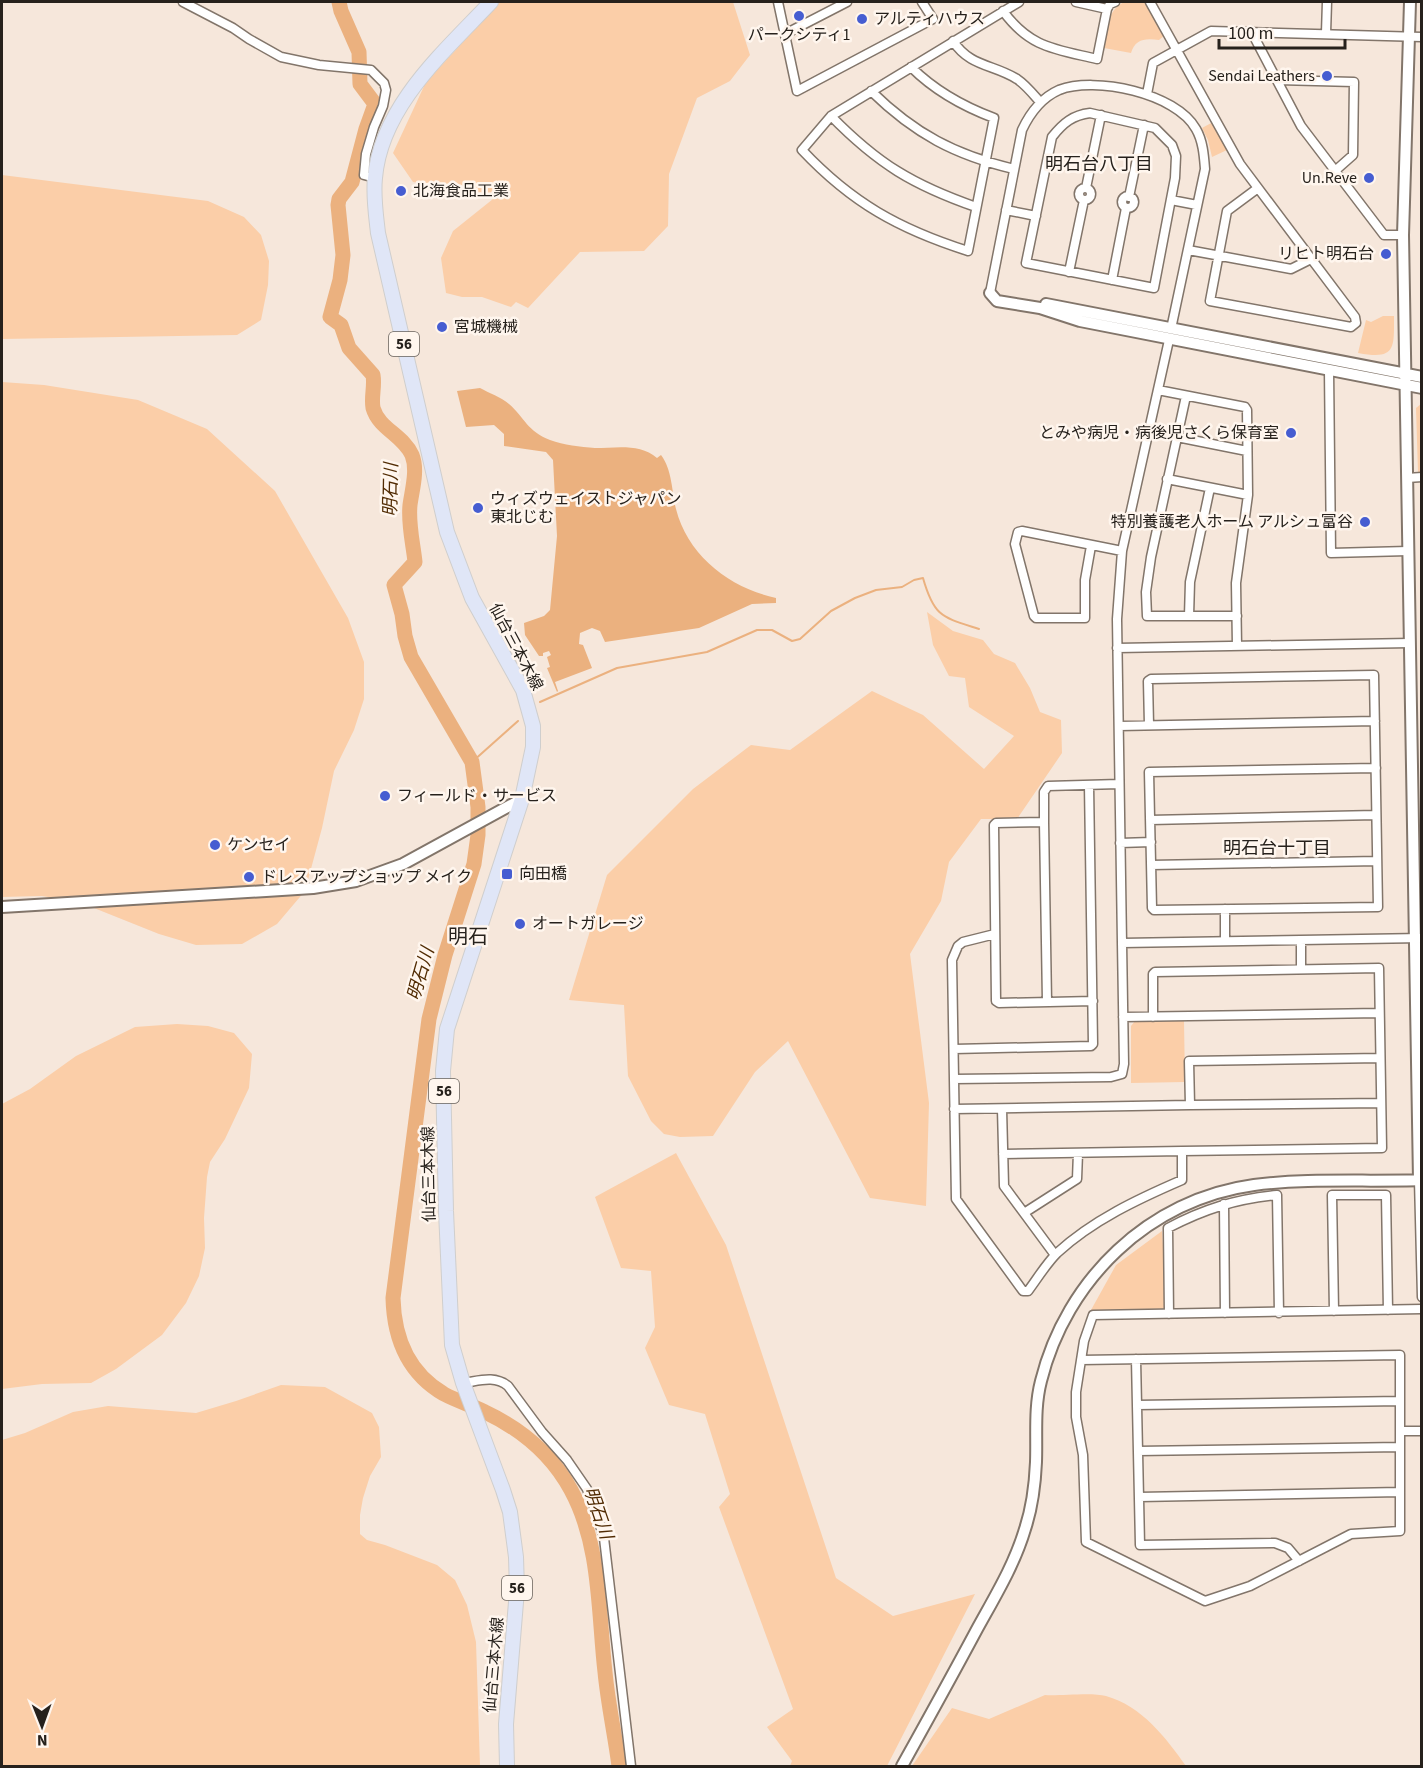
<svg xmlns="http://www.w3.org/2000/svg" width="1423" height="1768" viewBox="0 0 1423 1768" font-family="'Source Sans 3','Noto Sans JP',sans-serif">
<rect width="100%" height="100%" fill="#f6e7db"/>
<path fill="#fbcea8" d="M500 2H733L750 55 730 81 697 98 669 174 668 226 644 251 580 252 528 308 516 302 511 307 482 297H462L446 293 441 258 453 231 498 195 434 186 413 182 393 153 426 82Z
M1124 2H1146L1165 35 1159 40C1145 38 1135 39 1131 53L1104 48C1108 29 1106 11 1124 2Z
M1213 122 1227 150 1212 157 1208 140 1202 128Z
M2 175 208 201 244 217 261 235 269 261 268 285 261 320 237 335 2 339Z
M1383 316H1394C1394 349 1396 360 1358 353L1366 320 1371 322Z
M2 382 44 385 138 400 207 429 275 491 348 618 364 662V699L354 730 334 771 322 828 305 891 277 924 242 944 196 945 159 934 79 902 42 896 2 897Z
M1421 404V473H1418L1416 408Z
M927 612 953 631 983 640 994 654 1015 663 1030 688 1040 712 1061 720 1062 753 1017 819H981L949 862 941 901 910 954 929 1103 926 1206 870 1198 788 1041 755 1072 713 1136 680 1137 664 1134 651 1121 628 1076 624 1005 569 1000 607 875 693 789 751 745 790 750 872 691 923 715 984 769 1014 736 969 707 965 678 949 676 933 645Z
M1135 1021H1184L1185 1082 1131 1083V1026Z
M177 1024 208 1026 234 1033 252 1054 249 1088 225 1139 210 1162 207 1177 204 1218 205 1248 199 1276 186 1303 162 1335 116 1369 91 1383 42 1384 2 1389V1104L30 1089 76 1056 135 1027Z
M676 1153 726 1245 836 1578 893 1616 975 1594 887 1766H790L792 1761 767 1727 793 1709 719 1507 730 1494 705 1414 669 1405 645 1348 655 1327 651 1271 621 1268 595 1197Z
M1162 1231 1167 1305 1161 1310H1091L1116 1265Z
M281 1385 325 1387 372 1413 379 1427 381 1457 370 1476 363 1498 360 1515V1534L367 1540 385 1545 437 1565 455 1580 467 1605 476 1642 480 1766H2V1440L25 1433 73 1412 108 1406 196 1413 236 1401Z
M1045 1695C1061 1696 1092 1692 1106 1696 1142 1706 1166 1738 1186 1766H912L952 1708 989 1719Z"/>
<path fill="#ebb17f" d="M480 388C489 393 501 397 509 404 525 418 527 431 550 440 564 445 580 447 595 448 616 448 640 443 657 458L661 455C672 469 672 492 676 509 688 556 730 588 776 598V603L752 604 699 628 605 642 600 631 592 628 580 633 579 644 583 645 592 668 555 682 558 691 557 692 547 668 550 667 547 657 551 655 549 651 543 653V656H539L525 635 524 623 544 616 550 610 557 536 553 460 546 452 504 446V434L494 425 466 427 457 391Z"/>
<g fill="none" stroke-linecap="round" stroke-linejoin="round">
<path stroke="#ebb17f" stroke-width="2" d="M540 702 617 668 707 652 757 630H772L792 641 800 639 831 611 855 598 876 590 902 587 914 580 923 578C934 617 942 617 979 629
M472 762 518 721"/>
<path stroke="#ebb17f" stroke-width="15" d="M339 2 341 11 359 52 360 84 375 104 366 129 352 182 339 199 338 205 343 255 340 280 330 317 341 325 349 348 373 375C375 386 371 397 373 408 379 429 403 435 412 455 418 470 412 490 410 505 408 524 413 543 415 562L394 585 402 614 405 636 411 657 472 762 478 807V835L474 864 445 955 429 1019 393 1298C394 1338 408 1373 444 1394 457 1401 471 1405 485 1412 521 1429 552 1455 571 1490 601 1545 598 1611 605 1672 608 1704 615 1735 619 1766"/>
<defs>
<path id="minor" d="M183 2 233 28 249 39 281 57 319 65 371 70 384 83 386 90 383 106 374 127 366 154 364 175 375 178
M778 2 797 91 933 19 922 2
M1076 2 1107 9
M1150 2 1240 164 1355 317 1356 323 1351 327 1210 301 1227 211 1258 188
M1003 11C1030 48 1055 49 1097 59L1107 9 1110 4 1115 2
M1251 31 1301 126 1384 235H1403
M1326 33 1327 2
M785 34 847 2
M953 41C970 67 993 64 1017 79 1026 85 1033 94 1040 102
M911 67C935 91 962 106 994 118L968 251C899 229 852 203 802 150L831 116 1019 2
M1278 80 1354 82 1353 155 1336 170
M871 91C915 134 955 155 1014 169
M1147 94 1153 63 1211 31 1422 37
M1090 113 1155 128 1172 145 1176 156 1175 178 1154 288 1026 263 1052 137C1063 123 1073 115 1090 113Z
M831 116C878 164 913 185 976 207
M1086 188 1101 115
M1079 194a6 6 0 1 1 12 0a6 6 0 1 1-12 0Z
M1122 202a6 6 0 1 1 12 0a6 6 0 1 1-12 0Z
M1129 197 1144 125
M1171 200 1197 205
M1006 210 1036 216
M1188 250 1291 269 1311 259
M1069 272 1084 200
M1112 280 1126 208
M990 293 1022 130C1030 113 1041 98 1059 90 1095 76 1176 93 1196 129 1203 141 1204 156 1205 169L1171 329
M1329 370 1331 553 1408 551
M1158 390 1245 407 1247 410 1248 495 1236 583 1237 646
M1186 396 1151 557 1146 592 1147 616H1237
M1177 437 1247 451
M1407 478 1422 477
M1167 479 1248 495
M1091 546 1085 580V618H1036L1034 616 1015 544 1018 532 1022 531 1122 551
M1189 616 1190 582 1210 488
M1117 648 1410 643
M1149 725 1148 681 1151 679 1374 675 1378 907 1154 910 1152 908 1149 772 1376 768
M1119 726 1375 721
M1150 820 1376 815
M1044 822 1047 1002
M1120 843 1151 842
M1151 865 1377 861
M1225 909V941
M995 934 963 942 958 946 952 960 956 1199 1023 1291H1028C1037 1279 1046 1264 1057 1253 1093 1220 1138 1199 1182 1180V1151L1382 1148 1379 968 1155 972 1153 974V1017
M1301 940V969
M1122 943 1117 619 1122 551 1169 340
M1093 1001 999 1003 996 1001 994 825 996 823 1044 822V792L1048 786 1119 784
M1123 1017 1379 1013
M954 1049 1091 1046 1093 1044 1089 785
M1380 1058 1189 1061 1190 1105 1381 1103
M954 1079 1111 1077 1122 1074 1124 1064 1122 943 1422 938
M954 1109 1190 1105
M1002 1109 1004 1186 1055 1255
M1003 1154 1182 1151
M1419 1180 1422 1297
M1224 1204 1225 1313
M1024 1213 1077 1179 1078 1153
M1334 1311 1332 1195H1386L1388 1310
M1169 1314 1168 1228C1204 1209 1236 1199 1277 1195L1279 1313
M1136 1359 1140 1545 1275 1543 1288 1548 1299 1561
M1081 1360 1400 1355V1531L1351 1534 1250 1586 1205 1601 1086 1542 1083 1455 1076 1417V1392L1084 1341 1093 1315 1422 1309
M463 1383C479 1381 494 1375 508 1386L542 1432 567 1460 587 1489 596 1512 604 1538 631 1766
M1137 1405 1400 1401
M1400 1431H1422
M1138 1451 1400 1447
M1139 1497 1400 1492"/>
<path id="tertiary" d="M1410 2 1403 235 1419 1180
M990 293 997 301 1040 308 1080 321 1422 388
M1046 304 1422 377
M2 907 266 891 313 888 356 881 403 864 522 799
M902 1766C927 1721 952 1676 976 1631 994 1598 1014 1566 1025 1529 1032 1508 1035 1485 1036 1462 1037 1435 1034 1408 1041 1381 1066 1280 1149 1199 1254 1185 1309 1178 1366 1182 1422 1180"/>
<path id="primary" d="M491 2C445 51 381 106 375 178 373 196 376 215 378 233L447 532 472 598 523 690 533 726V747L522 799 447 1029 443 1071 446 1211 452 1345 463 1383 503 1490 510 1512 516 1557 517 1590 506 1724 507 1766"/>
</defs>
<use href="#minor" stroke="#82756a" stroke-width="11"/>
<use href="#tertiary" stroke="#82756a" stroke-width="14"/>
<use href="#primary" stroke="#cfcecd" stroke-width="16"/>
<use href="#minor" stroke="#fff" stroke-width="8"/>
<use href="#tertiary" stroke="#fff" stroke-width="10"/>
<use href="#primary" stroke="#e0e6f7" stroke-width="14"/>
</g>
<g fill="#465dd1" stroke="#fff6ee" stroke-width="2">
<circle cx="799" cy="16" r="6"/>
<circle cx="862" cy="19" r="6"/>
<circle cx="1327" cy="76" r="6"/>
<circle cx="1369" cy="178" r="6"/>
<circle cx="401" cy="191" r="6"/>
<circle cx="1386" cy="254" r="6"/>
<circle cx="442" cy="327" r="6"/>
<circle cx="1291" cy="433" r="6"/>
<circle cx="478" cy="508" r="6"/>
<circle cx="1365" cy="522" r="6"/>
<circle cx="385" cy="796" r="6"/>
<circle cx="215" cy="845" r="6"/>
<rect x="501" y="868" width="12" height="12" rx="3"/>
<circle cx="249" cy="877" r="6"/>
<circle cx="520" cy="924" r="6"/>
</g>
<g text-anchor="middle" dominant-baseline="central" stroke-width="5" stroke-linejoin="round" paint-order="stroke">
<g fill="#fff6ee" stroke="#67615b" stroke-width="1.5">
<rect x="389" y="332" width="30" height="24" rx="4.5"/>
<rect x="429" y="1079" width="30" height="24" rx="4.5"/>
<rect x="502" y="1576" width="30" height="24" rx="4.5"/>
</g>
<g font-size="15" font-weight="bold" fill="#26211c">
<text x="404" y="344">56</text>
<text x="444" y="1091">56</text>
<text x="517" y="1588">56</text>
</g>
<g font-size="16" fill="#26211c" stroke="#fff6ee" text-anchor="start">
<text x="874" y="19">アルティハウス</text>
<text x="799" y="35" text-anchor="middle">パークシティ1</text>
<text x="1315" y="76" text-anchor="end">Sendai Leathers</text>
<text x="1357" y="178" text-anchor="end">Un.Reve</text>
<text x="413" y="191">北海食品工業</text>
<text x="1374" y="254" text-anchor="end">リヒト明石台</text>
<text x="454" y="327">宮城機械</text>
<text x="1279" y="433" text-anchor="end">とみや病児・病後児さくら保育室</text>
<text x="490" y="499">ウィズウェイストジャパン<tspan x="490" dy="18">東北じむ</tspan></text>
<text x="1353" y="522" text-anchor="end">特別養護老人ホーム アルシュ富谷</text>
<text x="397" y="796">フィールド・サービス</text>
<text x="227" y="845">ケンセイ</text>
<text x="519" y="874">向田橋</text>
<text x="261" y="877">ドレスアップショップ メイク</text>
<text x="532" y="924">オートガレージ</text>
</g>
<g font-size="16" fill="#26211c" stroke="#fff6ee">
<text transform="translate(516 647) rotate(62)">仙台三本木線</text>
<text transform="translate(429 1174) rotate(-91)">仙台三本木線</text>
<text transform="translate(494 1665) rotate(-85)">仙台三本木線</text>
</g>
<g font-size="18" fill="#26211c" stroke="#fff6ee">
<text x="1099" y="164">明石台八丁目</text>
<text x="1277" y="848">明石台十丁目</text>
</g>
<g font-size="18" font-style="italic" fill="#522c04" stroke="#fff6ee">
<text transform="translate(391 490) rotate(-89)">明石川</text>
<text transform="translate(421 974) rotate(-74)">明石川</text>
<text transform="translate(598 1513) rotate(71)">明石川</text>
</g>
<g font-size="20" fill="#26211c" stroke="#fff6ee">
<text x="468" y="937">明石</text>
</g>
</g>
<rect width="1423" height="1768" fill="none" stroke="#26211c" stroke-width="6"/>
<g transform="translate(42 1726) rotate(179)" stroke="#fff6ee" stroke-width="4.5" paint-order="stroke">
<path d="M0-4.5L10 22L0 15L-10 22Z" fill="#26211c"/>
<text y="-9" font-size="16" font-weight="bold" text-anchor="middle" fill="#26211c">N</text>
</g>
<path d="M1219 39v9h126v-9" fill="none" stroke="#26211c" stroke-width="3"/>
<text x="1228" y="39" font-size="18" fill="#26211c" stroke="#fff6ee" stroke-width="4.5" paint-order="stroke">100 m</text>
</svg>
